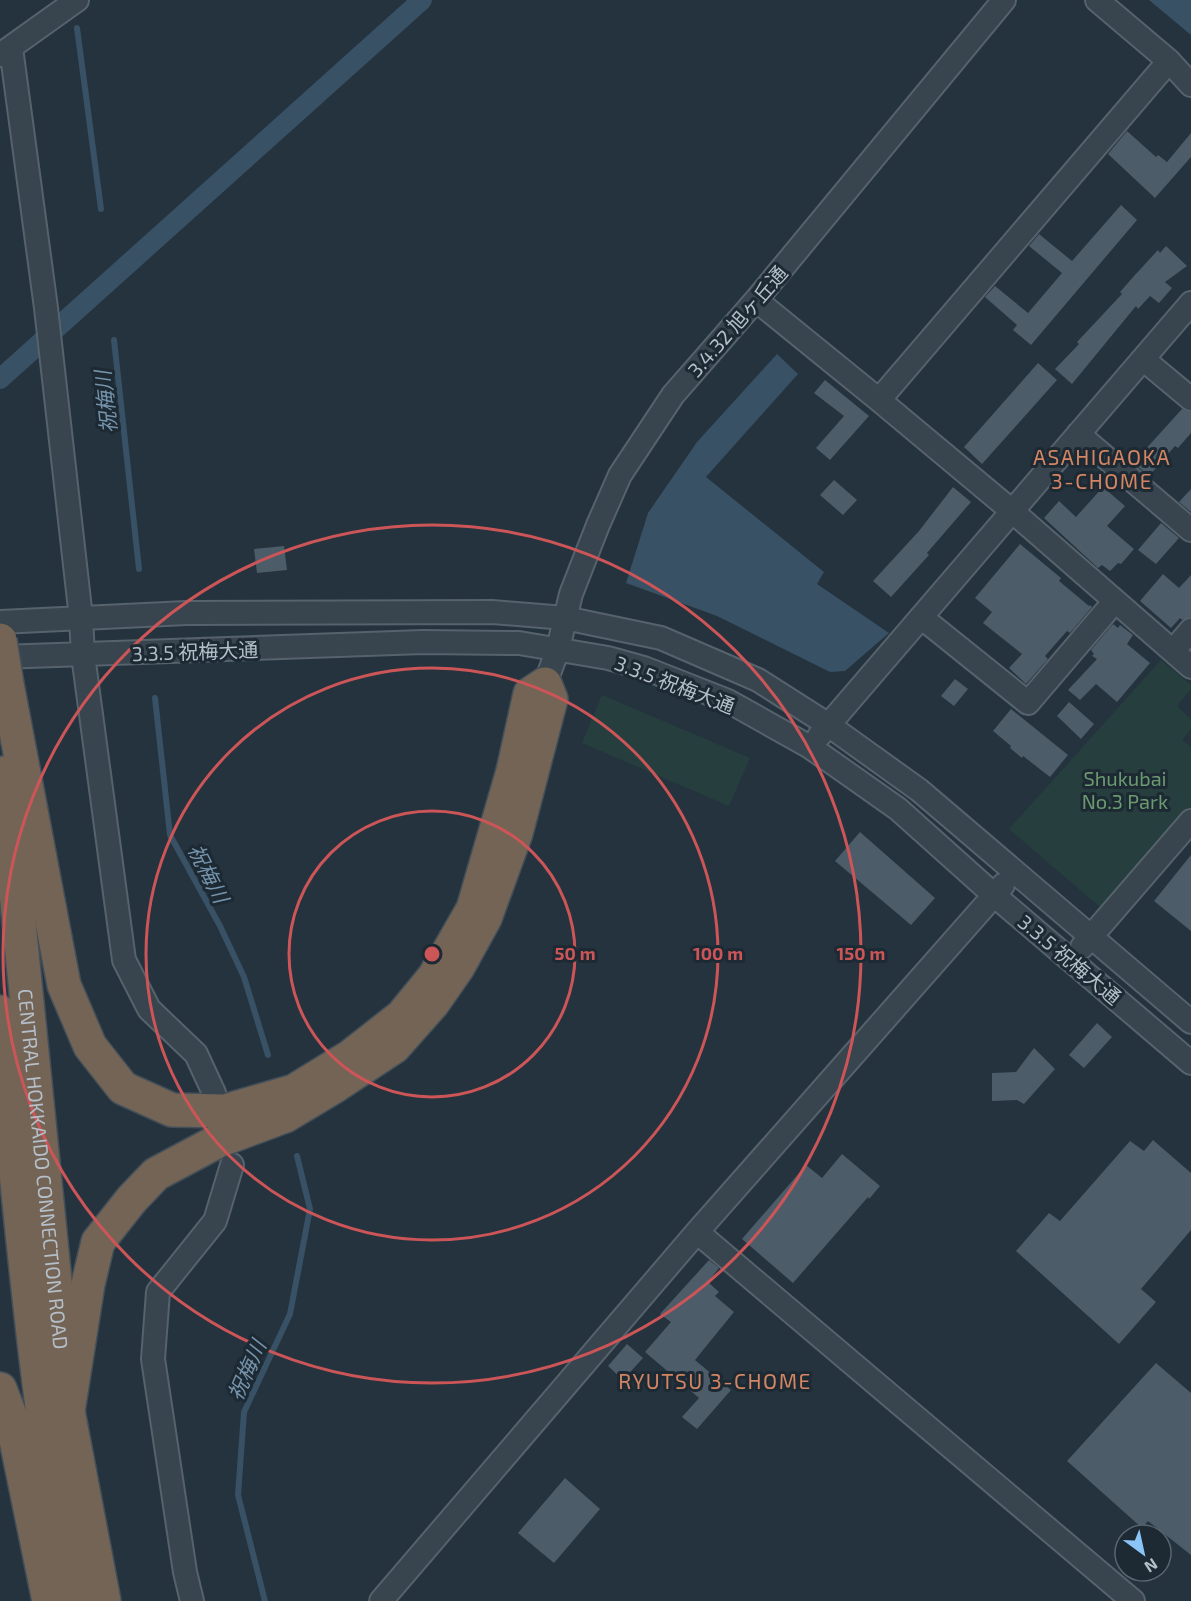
<svg xmlns="http://www.w3.org/2000/svg" width="1191" height="1601" viewBox="0 0 1191 1601" font-family="'Exo 2','Noto Sans JP',sans-serif">
<rect width="100%" height="100%" fill="#24333e"/>
<path fill="#263f3e" d="M1161 660 1191 685V689L1177 706 1191 719V729L1182 740 1191 747V807L1101 908 1009 829Z
M602 695 750 758 729 806 582 743Z"/>
<path fill="#385165" d="M1149 0H1191V35Z
M777 354 798 374 706 477 824 572 817 584 889 633 845 671 830 672 717 616 626 583 648 513 697 442Z"/>
<g fill="none" stroke-linecap="round" stroke-linejoin="round">
<path stroke="#385165" stroke-width="6" d="M77 28 101 209
M114 340 139 569
M155 698 170 835 220 926 244 977 268 1055
M265 1601 238 1495 244 1412 290 1314 310 1209 297 1156"/>
<path stroke="#385165" stroke-width="20" d="M0 379 422 0"/>
</g>
<path fill="#4d5c69" d="M1127 131 1156 157 1158 155 1167 162 1191 133V157L1155 198 1108 154Z
M1121 205 1137 220 1031 345 1013 330 1017 325 985 297 995 286 1028 313 1062 273 1029 246 1039 234 1072 261Z
M1166 246 1187 266 1165 282 1172 288 1159 303 1150 296 1138 309 1136 306 1072 384 1055 369 1079 344 1077 342 1122 294 1120 292 1134 276 1158 250 1160 253Z
M1038 363 1057 380 982 464 964 447Z
M825 380 869 416 830 460 816 448 844 416 814 393Z
M1182 409 1191 412V433L1178 448 1175 446 1149 476 1133 463Z
M834 480 857 500 843 515 820 495Z
M953 487 971 502 927 553 929 555 891 597 873 581 919 531Z
M1103 487 1125 506 1107 526 1134 549 1121 564 1118 563 1110 571 1102 565 1098 568 1044 518 1059 501 1076 517Z
M1191 489V512L1179 502Z
M1161 523 1179 538 1156 564 1138 550Z
M1020 544 1061 578 1059 581 1089 606 1090 605 1092 607 1070 633 1067 631 1045 656 1048 659 1026 684 1009 668 1022 654 983 623 992 612 975 598Z
M284 546 287 570 257 573 254 549Z
M1163 574 1179 588 1191 575V617L1182 620 1180 618 1171 628 1140 601Z
M1113 624 1118 628 1120 625 1133 635 1127 644 1150 663 1117 702 1096 684 1080 700 1068 690 1097 659 1092 656 1094 654 1091 650Z
M955 679 968 689 954 706 941 696Z
M1069 702 1094 724 1081 739 1057 716Z
M1011 709 1068 755 1050 777 1023 756 1022 758 1010 748 1011 746 993 731Z
M860 832 935 898 911 925 835 861Z
M1191 855V931L1154 901Z
M1097 1023 1112 1037 1084 1068 1069 1055Z
M1034 1048 1055 1069 1024 1104 1017 1100 992 1101V1073L1016 1072Z
M1153 1140 1191 1173V1230L1141 1289 1156 1302 1119 1344 1016 1251 1049 1213 1060 1221 1130 1141 1144 1151Z
M842 1154 880 1186 869 1199 868 1197 793 1283 742 1239 806 1165 822 1178Z
M709 1260 719 1268 708 1282 719 1292 715 1296 734 1312 695 1360 731 1390 697 1429 682 1417 699 1398 645 1352 671 1322 660 1314Z
M627 1344 643 1358 623 1380 608 1366Z
M1156 1363 1191 1393V1555L1148 1521 1142 1528 1067 1461Z
M565 1478 600 1509 554 1563 518 1533Z"/>
<g fill="none" stroke-linecap="round" stroke-linejoin="round">
<defs>
<path id="minor" d="M1097 0 1169 61 1191 85
M11 48 46 308 81 618 83 655 124 960 149 1009 196 1054 214 1093
M0 55 77 0
M756 300 879 400 1012 511 1191 667
M1143 359 1191 399
M879 400 1169 61
M1078 434 1191 530
M921 617 1028 703 1115 601
M0 622 186 613 492 612 565 618 661 638 758 680 827 724 919 790 1191 1022
M1173 651 1191 630
M0 657 423 642 519 643 608 658 644 668 728 701 810 747 898 809 994 895 1191 1063
M545 684 558 649 571 594 598 525 620 475 673 395 756 300 1004 0
M819 736 1191 303
M1082 947 1191 821
M697 1232 1133 1601
M192 1601 185 1572 153 1359 158 1292 215 1221 232 1165
M381 1601 697 1232 1003 885"/>
<g id="highway">
<path d="M7 684 64 985 90 1046 123 1088 172 1110 225 1111 294 1091 351 1056 402 1016 434 977 473 909 513 771 530 694 545 684 551 699 516 833 485 918 458 967 433 1003 394 1047 335 1086 285 1116 218 1141 156 1174 132 1199 98 1242 88 1284 68 1411"/>
<path id="s1" d="M4 773 68 1411 104 1601"/>
<path d="M0 1012C20 1208 36 1406 72 1601"/>
<path d="M0 1389 12 1420 49 1601"/>
</g>
</defs>
<use href="#minor" stroke="#56626c" stroke-width="26"/>
<use href="#highway" stroke="#434f59" stroke-width="36"/>
<use href="#minor" stroke="#38444e" stroke-width="22"/>
<use href="#highway" stroke="#746455" stroke-width="33"/>
<defs>
<path id="highway-bridge" d="M0 640 7 684"/>
</defs>
<use href="#highway-bridge" stroke="#434f59" stroke-width="36" stroke-linecap="butt"/>
<use href="#highway-bridge" stroke="#746455" stroke-width="33"/>
</g>
<g fill="none" stroke="#cc5558" stroke-width="3">
<circle cx="432" cy="954" r="143"/>
<circle cx="432" cy="954" r="286"/>
<circle cx="432" cy="954" r="429"/>
</g>
<g text-anchor="middle" dominant-baseline="central" stroke-width="6" stroke-linejoin="round" paint-order="stroke">
<g font-size="20" fill="#b4bfc9" stroke="#1d2933">
<text transform="translate(737 321) rotate(-49)">3.4.32 旭ヶ丘通</text>
<text transform="translate(195 651) rotate(-2)">3.3.5 祝梅大通</text>
<text transform="translate(675 684) rotate(21)">3.3.5 祝梅大通</text>
<text transform="translate(1070 959) rotate(40)">3.3.5 祝梅大通</text>
<text stroke="none"><textPath href="#s1" startOffset="398">CENTRAL HOKKAIDO CONNECTION ROAD</textPath></text>
</g>
<g font-size="20" fill="#6c9a70" stroke="#1d2933">
<text x="1125" y="778">Shukubai<tspan x="1125" dy="23">No.3 Park</tspan></text>
</g>
<g font-size="21" font-style="italic" fill="#7594ac" stroke="#1d2933">
<text transform="translate(105 402) rotate(-96)">祝梅川</text>
<text transform="translate(209 873) rotate(63)">祝梅川</text>
<text transform="translate(246 1370) rotate(-66)">祝梅川</text>
</g>
<g font-size="21" letter-spacing="1.5" fill="#d48664" stroke="#1d2933">
<text x="1102" y="456">ASAHIGAOKA<tspan x="1102" dy="24">3-CHOME</tspan></text>
<text x="715" y="1380">RYUTSU 3-CHOME</text>
</g>
</g>
<circle cx="432" cy="954" r="9" fill="#cc5558" stroke="#1d2933" stroke-width="3"/>
<g font-size="18" text-anchor="middle" font-weight="bold" fill="#cc5558" stroke="#1d2933" stroke-width="6" stroke-linejoin="round" paint-order="stroke">
<text x="575" y="960">50 m</text>
<text x="718" y="960">100 m</text>
<text x="861" y="960">150 m</text>
</g>
<g transform="translate(1143 1553) rotate(147)"><circle r="28" fill="#1d2933" stroke="#59656f" stroke-width="1.5"/>
<path d="M0-4.5L10 22L0 15L-10 22Z" fill="#8bc4f7"/>
<text y="-9" font-size="16" font-weight="bold" text-anchor="middle" fill="#b4bfc9">N</text>
</g>
</svg>
